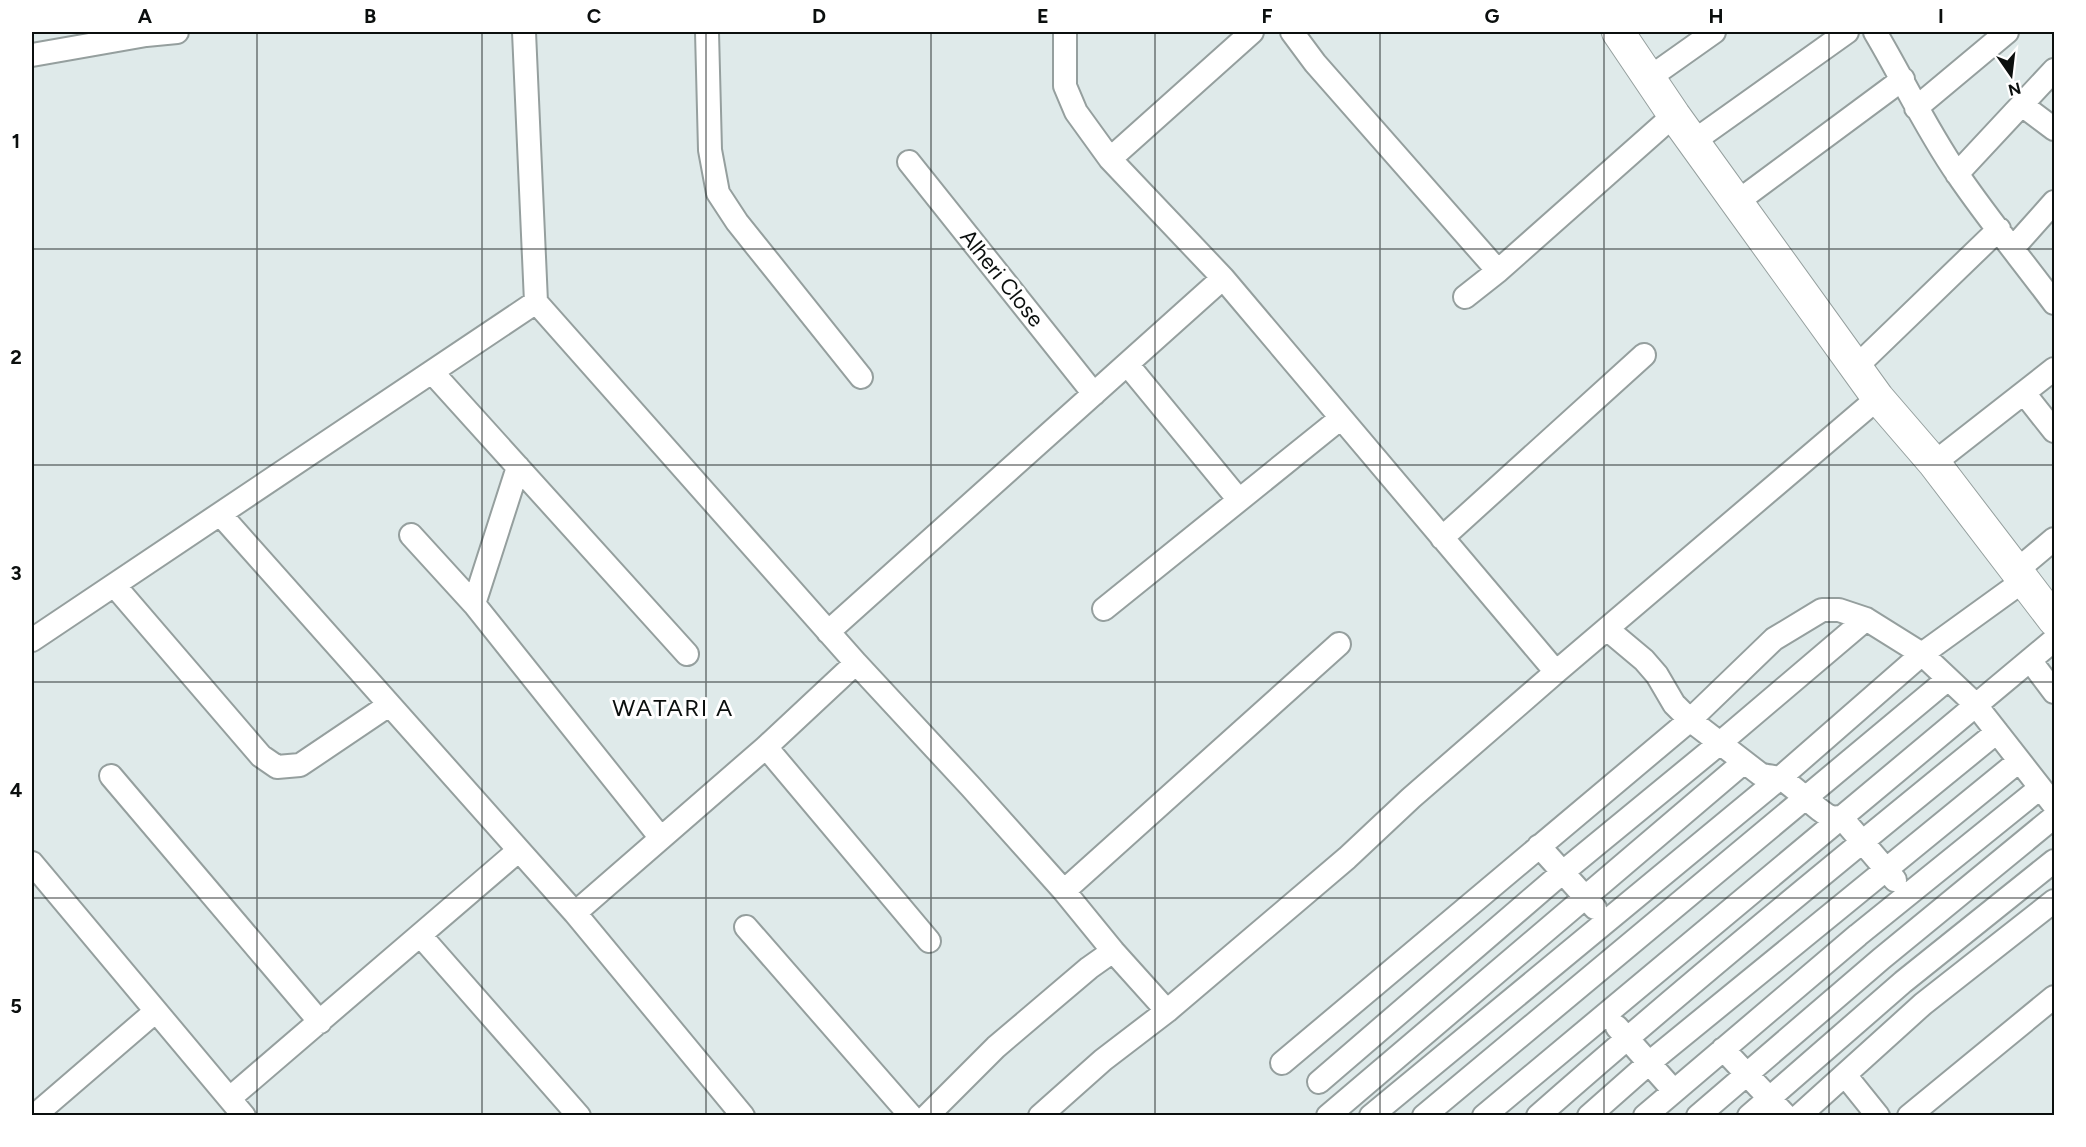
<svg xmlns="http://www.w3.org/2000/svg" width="2086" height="1147" viewBox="0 0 2086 1147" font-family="Figtree,sans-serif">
<rect width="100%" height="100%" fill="#dfeaea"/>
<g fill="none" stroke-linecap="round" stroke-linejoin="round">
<defs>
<path id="street" d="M524 32 536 302 856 663
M707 32 710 150 718 193 737 222 861 377
M1065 32V86L1076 112 1110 159 1223 278 1556 672
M1292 32 1315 63 1498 271
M1875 32C1903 79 1926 129 1958 175 1988 219 2022 260 2054 303
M32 55 146 35 177 32
M1649 78 1714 32
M2022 105 2054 129
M1916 108 2007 32
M1694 141 1847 32
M1110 159 1252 32
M909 162 1094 394
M1957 174 2054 70
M1737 202 1903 79
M2013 248 2054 202
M1465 297 1498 271 1674 115
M1127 364 1239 500
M1856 367 1999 229
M432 372 687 654
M2024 393 2054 431
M1934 463 2054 369
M220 514 575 913 743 1116
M411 535 474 604 660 837
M1442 538 1644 355
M2016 571 2054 539
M114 585 261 756 277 767 300 765 389 705
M474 604 518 467
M1104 609 1341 418
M1607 629 1644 660 1657 675 1674 704 1690 720 1760 774C1767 777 1777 776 1783 780 1795 787 1822 815 1832 817 1835 818 1838 817 1841 817L1895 880
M828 632 1223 278
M32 640 536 302
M2030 660 2054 692
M766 747 929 941
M111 776 320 1022
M1539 846 1595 908
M32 863 244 1116
M1064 891 1339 644
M575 913 766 747 856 663 971 787 1064 891 1113 951 1167 1011 1347 858 1411 798 1556 672 1878 398
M746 927 911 1116
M420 935 579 1116
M1617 1027 1674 1091
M1723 1049 1786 1116
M1282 1063 1690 720 1774 639 1822 610H1839L1866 619 1922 654 1975 704 2054 805
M1845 1075 1878 1116
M1319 1082 1563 872 1720 743 1866 619
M230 1098 518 851
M34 1116 156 1011
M927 1116 996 1047 1089 968 1113 951
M1040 1116 1103 1060 1167 1011
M1328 1116 1744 762
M1371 1116 1780 778 1922 654 2023 581
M1424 1116 1948 679
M1484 1116 2054 640
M1538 1116C1688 984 1842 858 1997 732
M1589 1116 1649 1063 2019 761
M1645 1116 1858 935 2040 788
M1698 1116 1881 959 2054 817
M1749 1116 1903 982 2054 861
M1799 1116 1923 1004 2054 901
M1909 1116 2054 997"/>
<path id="secondary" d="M1618 32 1674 115 1878 398 1934 463 2054 620"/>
</defs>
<use href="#street" stroke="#959f9e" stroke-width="26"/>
<use href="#secondary" stroke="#959f9e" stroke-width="34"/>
<use href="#street" stroke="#fff" stroke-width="22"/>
<use href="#secondary" stroke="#fff" stroke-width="32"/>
</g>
<path fill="none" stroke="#0b0f0e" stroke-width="1.5" stroke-opacity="0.55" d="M257 32V1116M482 32V1116M706 32V1116M931 32V1116M1155 32V1116M1380 32V1116M1604 32V1116M1829 32V1116M32 249H2054M32 465H2054M32 682H2054M32 898H2054"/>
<g text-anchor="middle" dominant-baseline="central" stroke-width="6" stroke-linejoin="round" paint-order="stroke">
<g font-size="22" fill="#0b0f0e" stroke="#fff">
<text transform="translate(1002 278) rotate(51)">Alheri Close</text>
</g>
<g font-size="24" letter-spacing="1.5" fill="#0b0f0e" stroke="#fff">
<text x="673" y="707">WATARI A</text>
</g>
</g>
<rect width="2086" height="1147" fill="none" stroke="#ffffff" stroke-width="66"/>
<g transform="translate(2011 75) rotate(166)" stroke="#ffffff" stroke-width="4.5" paint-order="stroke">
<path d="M0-4.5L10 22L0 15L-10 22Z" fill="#0b0f0e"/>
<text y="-9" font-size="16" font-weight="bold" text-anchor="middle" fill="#0b0f0e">N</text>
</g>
<rect x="33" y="33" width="2020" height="1081" fill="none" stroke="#0b0f0e" stroke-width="2"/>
<g font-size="20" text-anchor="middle" font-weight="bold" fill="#0b0f0e">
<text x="145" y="23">A</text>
<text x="370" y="23">B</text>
<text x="594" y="23">C</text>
<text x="819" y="23">D</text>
<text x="1043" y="23">E</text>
<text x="1267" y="23">F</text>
<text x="1492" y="23">G</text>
<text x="1716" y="23">H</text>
<text x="1941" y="23">I</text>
<text x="16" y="148">1</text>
<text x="16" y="364">2</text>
<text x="16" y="580">3</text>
<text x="16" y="797">4</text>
<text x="16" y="1013">5</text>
</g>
</svg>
